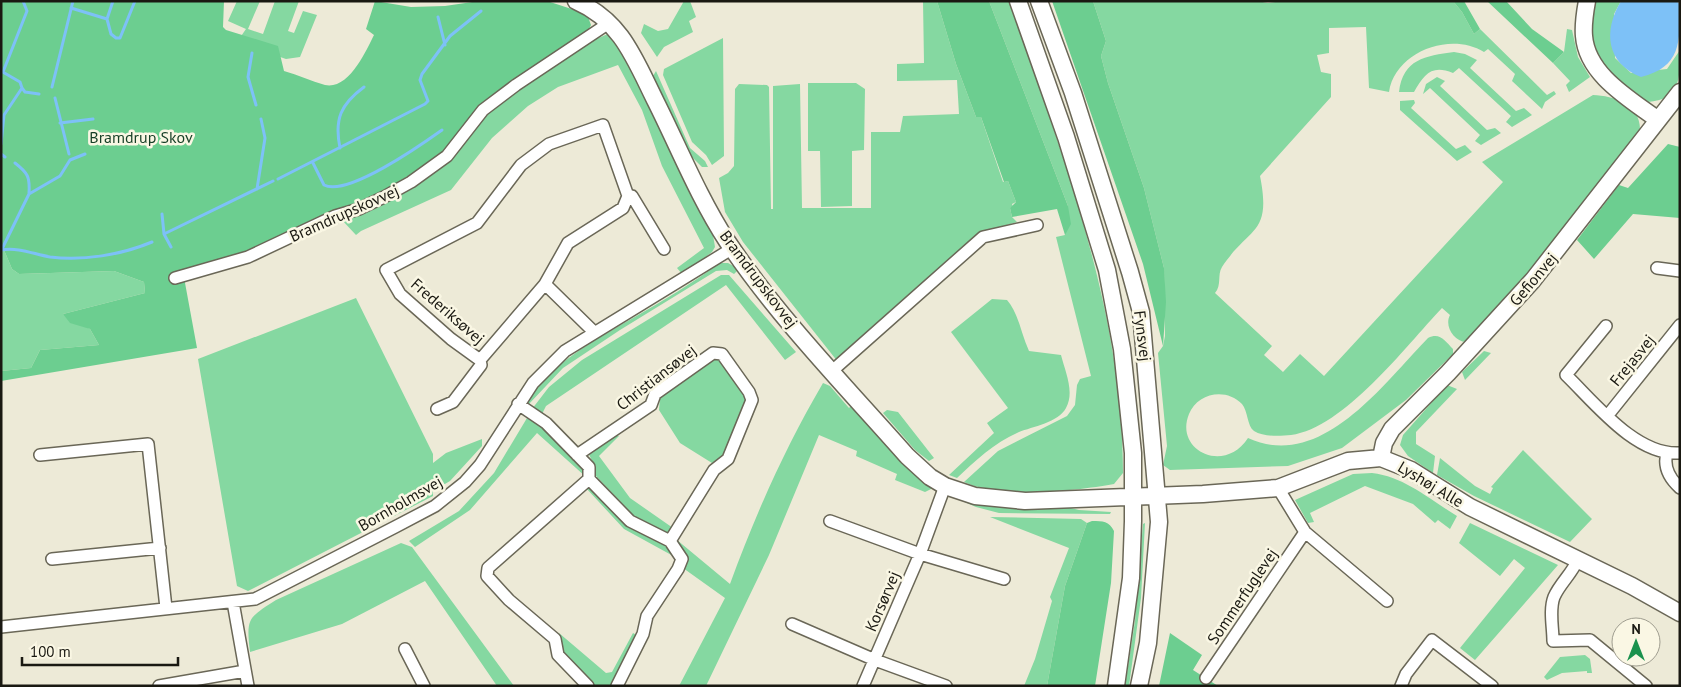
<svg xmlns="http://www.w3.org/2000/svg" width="1681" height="687" viewBox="0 0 1681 687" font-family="'PT Sans',sans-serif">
<rect width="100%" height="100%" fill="#edead7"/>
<path fill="#85d8a1" d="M237 1H260L248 29 263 34 275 1H299L288 31 294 33 303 11 317 15 300 57 286 59 237 42 246 29 228 21Z
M684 1H690L696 17 689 21 693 32 664 47 657 57 641 33 644 24 658 31 668 29Z
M923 1H937L956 64 976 117H981L1003 182 1008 181 1016 202 1012 204 1013 207 1010 208 1012 217 1017 222 980 233 838 362 743 242 725 212 719 178 728 173 734 166 735 89 739 84 767 85 769 87 771 209H773V86L800 84 802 208H871V132H900L903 116 959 114 957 80 897 81V64L924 63Z
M989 1H1009C1062 154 1123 309 1123 473L1114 484C1076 491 1000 499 964 482L998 451 1067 416 1075 405 1077 385 1080 379 1091 376 1056 237 1065 235 1068 206Z
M1093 1H1257L1268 3 1282 1H1453L1462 12 1474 34 1480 29 1547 95 1554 91 1556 94 1545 102 1542 109 1512 81 1515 74 1488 49 1484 52C1450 31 1395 52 1389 92L1369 88 1366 27 1329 28V53L1317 55 1321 72 1331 74V97L1260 176C1272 236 1249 226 1222 267 1217 275 1222 285 1215 293L1272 346 1264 355 1283 372 1300 354 1324 376 1503 182 1482 162 1593 95C1614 96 1640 104 1640 129L1555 242 1466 342C1454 341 1444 326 1450 315L1442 308C1405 347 1344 428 1291 435 1280 436 1263 437 1254 431 1247 426 1248 411 1242 404 1226 387 1197 393 1189 414 1174 450 1224 475 1248 438 1321 472 1384 383 1428 338 1440 332 1445 341 1453 349V354L1406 400 1342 448 1288 466 1170 470 1163 465 1167 446 1158 353 1163 346 1165 336 1164 268 1144 188 1108 83 1101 56 1106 41Z
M1593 1H1621L1614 14 1615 58 1631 73 1667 69 1680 50C1680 77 1681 100 1648 102 1625 88 1596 70 1591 41 1589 28 1592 14 1593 1Z
M1567 29 1572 30 1578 57 1590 77 1569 92 1566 85 1570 81 1553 63 1564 52Z
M610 33 617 38 712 229 715 247 712 252 683 275 677 268 704 248 662 166 642 110 618 65 558 87 528 106 492 138 451 190 361 231 356 235 341 219 431 175 484 115 511 91 594 40Z
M723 38 724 156 712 165 706 155 692 142 663 75 664 69Z
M1454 52 1465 54 1477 60 1470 68 1516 111 1524 108 1532 115 1512 127 1506 122 1511 116 1459 68 1453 73C1432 64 1424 74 1414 92H1399C1403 59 1425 56 1454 52Z
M656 71 690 148 705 161 708 167H702L690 155 653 83V76Z
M1437 77 1445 81 1440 86 1487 130 1495 128 1501 133 1481 145 1475 141 1480 135 1430 88 1423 94 1426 84Z
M808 83H856L865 89 864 150 852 151V206L821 207 820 151H808Z
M1414 100 1415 103 1411 108 1456 149 1465 145 1472 152 1457 161 1400 110V101Z
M4 250 12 269 19 274 114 271 144 282 145 293 63 314 90 329 99 345 40 350 31 368 1 371V251Z
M720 263H728L739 269 734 274 727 270 716 271 620 330 563 368 528 405 526 402C552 363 593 341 633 318 663 301 692 283 720 263Z
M721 275H729L796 352 785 360 726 285 546 406 542 414 532 409 549 387 582 360Z
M356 298 433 454V463L446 453 482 439V446L450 481 433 491V496L248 591 237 586 198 359Z
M992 299 1007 300C1019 314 1021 334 1029 351L1061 355C1065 371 1075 392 1066 408 1059 422 1032 427 1019 432 995 442 975 461 957 478L949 475 994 433 987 423 1008 408 951 332Z
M1484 351 1491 353 1465 380 1462 372Z
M719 358 748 399 725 454 712 463 680 443 659 410 660 398 712 360Z
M823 383 830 386 849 408 853 404 935 487 925 492 895 480 897 474 856 456 857 451 819 435 769 555 706 686H679L725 598 683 568 677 540 730 584C756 513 785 448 823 383Z
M1447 385 1457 389 1416 432V444L1435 456 1433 473 1408 456 1400 445 1403 435Z
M887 410 898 412 934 458 929 461 915 450 883 413Z
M527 418C545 428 582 456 586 477L537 433 470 510 415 547 409 541 459 511 494 473Z
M614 434 619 436 599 456 630 498 673 528 668 533 635 517 595 475V466L587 451Z
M1523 450 1592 519 1570 542 1474 496 1437 475 1440 458 1475 486 1490 494 1493 488 1491 487Z
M1372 473C1405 477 1429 499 1457 516L1450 529 1438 520 1435 523 1413 504 1365 486 1310 513 1314 522 1308 523 1295 500 1353 474Z
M593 487 663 541 675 557 624 529 586 488Z
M951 496 1063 506 1079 510 1111 512 1110 514 999 513 976 507Z
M990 517 1081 519 1087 523 1065 586 1047 686H1024L1035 659 1052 601 1050 597 1069 548Z
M1145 523 1141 598 1129 686H1125L1135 621 1143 524Z
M1470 523 1558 565 1475 660 1460 648 1525 568 1514 559 1500 576 1459 543Z
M401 543 412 547 514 686H497L425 581 342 624 250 652C246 618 248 618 276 600Z
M559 633 606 673 612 672 633 633 638 636 612 686H596L590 683 563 652Z
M1585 655 1590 659 1592 673H1587V671L1562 673 1547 680 1544 677 1560 657Z"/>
<path fill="#6cce90" d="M1 1H224L223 27 226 30 278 46 284 71C298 75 311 81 325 85 349 90 366 51 374 35L366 29 375 1 411 7 445 6 479 1H547L587 14 591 25 586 35 477 111 436 159 382 192 242 255 183 272 197 348 1 381V371L31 368 40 350 99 345 90 329 70 323 63 314 145 293 144 282 114 271 19 274 12 269 4 250 1 251Z
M937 1H989L1068 206 1071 224 1065 235 1057 209 1012 217 1010 208 1016 202 1008 181 1004 182 981 117H976L956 64Z
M1052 1H1093L1106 41 1101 56 1108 83 1144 188 1164 268 1166 302 1163 346 1143 264Z
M1453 1H1464L1480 29 1474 34 1462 12Z
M1487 1H1506L1532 29 1564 52 1553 63Z
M1668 144 1680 147V218L1633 214 1594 259 1577 240 1619 185 1628 188Z
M1092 521C1103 521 1109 521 1114 531L1111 583 1095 686H1047L1065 586 1087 523Z
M1170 633 1202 655 1193 670 1218 686H1159Z"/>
<path fill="#7dc1f7" d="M1621 1H1676L1680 4C1680 43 1681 67 1641 77 1606 63 1603 31 1621 1Z"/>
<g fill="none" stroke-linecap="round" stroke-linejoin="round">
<path stroke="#7dc1f7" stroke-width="3" d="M71 8 107 19 111 34 116 38H120L135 1
M438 17 445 45
M107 19 113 1
M252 53 248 77 256 105
M1 71 20 82 22 88 4 115 1 144
M3 72 27 11 23 1
M52 87 73 1
M22 88 25 92 39 94
M55 98 69 154
M60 123 93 119
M340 148C334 119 341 104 364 87
M1 154 5 157
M15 163C28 173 30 177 29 193
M313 163 324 185C347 197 421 145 442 130
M278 179 425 104 428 101 420 80 422 74 450 36 481 11
M257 189 265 138 261 119
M162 214 164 234 171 247
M164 234 273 181
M2 249 29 194 60 176 70 160 85 154
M1 250C19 247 33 254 50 257 83 261 121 255 152 242"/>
<defs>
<path id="street" d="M628 196H632L664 249
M1657 268 1680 271
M175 278 248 257 335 216 359 209 384 197 411 182 447 156 483 110 516 85 609 23
M545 284 480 360 451 339 400 294 386 270 477 223 521 165 549 144 603 125 628 196 623 208 568 243 545 284 594 332
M1606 326 1566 375C1595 403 1636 456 1680 453
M832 371 983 237 1037 225
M518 404 546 423 589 467V479
M437 409 453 402 481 365 480 360
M1608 415 1680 325
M1667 453C1663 467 1669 478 1680 488
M40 455 148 444 166 608
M577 455 651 405 655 394 713 353 722 354 749 392 752 400 728 459 714 470 670 541
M589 479 630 521 670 541 682 559 678 569 647 616 643 634 617 686
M1278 488 1305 532 1387 601
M830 521 920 554 1004 579
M52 559 160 548
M1578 559C1572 574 1560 583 1554 597 1549 610 1553 627 1553 641L1590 640 1646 686
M233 602 248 686
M792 624 875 660 946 686
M1 627 255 599 395 527 435 506 465 482 480 465 533 383 565 351 733 248
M405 649 424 686
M1206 678 1305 532
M159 686 245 671
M588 686 558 655 555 639 509 600 487 576 488 568 589 479
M863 686 920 554 945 486
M1401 686 1406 674 1432 640 1492 686"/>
<path id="secondary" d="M576 1C622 21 635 60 656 102 679 148 699 198 727 241 777 316 847 388 907 456L930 477 945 486 975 496 1025 501 1203 494 1278 488 1348 461 1381 458 1411 470 1470 507 1632 586 1680 613
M1018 1 1066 137 1107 270 1122 349 1133 453V521L1131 578 1116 686
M1039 1 1073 93 1130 272 1141 312 1159 522 1148 643 1139 686
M1587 1C1585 12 1583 25 1584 36 1587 75 1630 99 1658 120
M1381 458 1384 443 1392 429 1448 373 1533 280 1680 92"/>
</defs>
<use href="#street" stroke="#6a6757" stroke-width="14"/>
<use href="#secondary" stroke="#6a6757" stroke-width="19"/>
<use href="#street" stroke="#fff" stroke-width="11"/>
<use href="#secondary" stroke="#fff" stroke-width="16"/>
</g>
<g text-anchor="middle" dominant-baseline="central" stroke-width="5" stroke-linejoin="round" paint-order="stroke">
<g font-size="16" fill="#163f26" stroke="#faf7e4">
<text x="141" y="137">Bramdrup Skov</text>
</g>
<g font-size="16" fill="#1a1912" stroke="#faf7e4">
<text transform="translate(344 213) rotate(-24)">Bramdrupskovvej</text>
<text transform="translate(759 279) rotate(53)">Bramdrupskovvej</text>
<text transform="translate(1533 279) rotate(-50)">Gefionvej</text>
<text transform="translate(448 311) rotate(41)">Frederiksøvej</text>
<text transform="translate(1143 336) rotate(83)">Fynsvej</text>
<text transform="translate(1632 360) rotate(-51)">Frejasvej</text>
<text transform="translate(656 377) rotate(-38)">Christiansøvej</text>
<text transform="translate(1431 484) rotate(31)">Lyshøj Alle</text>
<text transform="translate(400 503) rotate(-30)">Bornholmsvej</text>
<text transform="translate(1242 596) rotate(-56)">Sommerfuglevej</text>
<text transform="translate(882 601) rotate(-67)">Korsørvej</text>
</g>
</g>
<rect width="1681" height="687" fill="none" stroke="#1a1912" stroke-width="5"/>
<g transform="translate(1636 642)"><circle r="24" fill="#faf7e4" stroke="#a09e90"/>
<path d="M0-4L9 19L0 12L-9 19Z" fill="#1b924e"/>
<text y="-8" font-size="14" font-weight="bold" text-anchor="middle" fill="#1a1912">N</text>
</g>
<path d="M22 657v8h156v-8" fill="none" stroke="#1a1912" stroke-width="2.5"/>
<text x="30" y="657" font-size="15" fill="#1a1912" stroke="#faf7e4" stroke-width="4" paint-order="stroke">100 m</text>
</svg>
